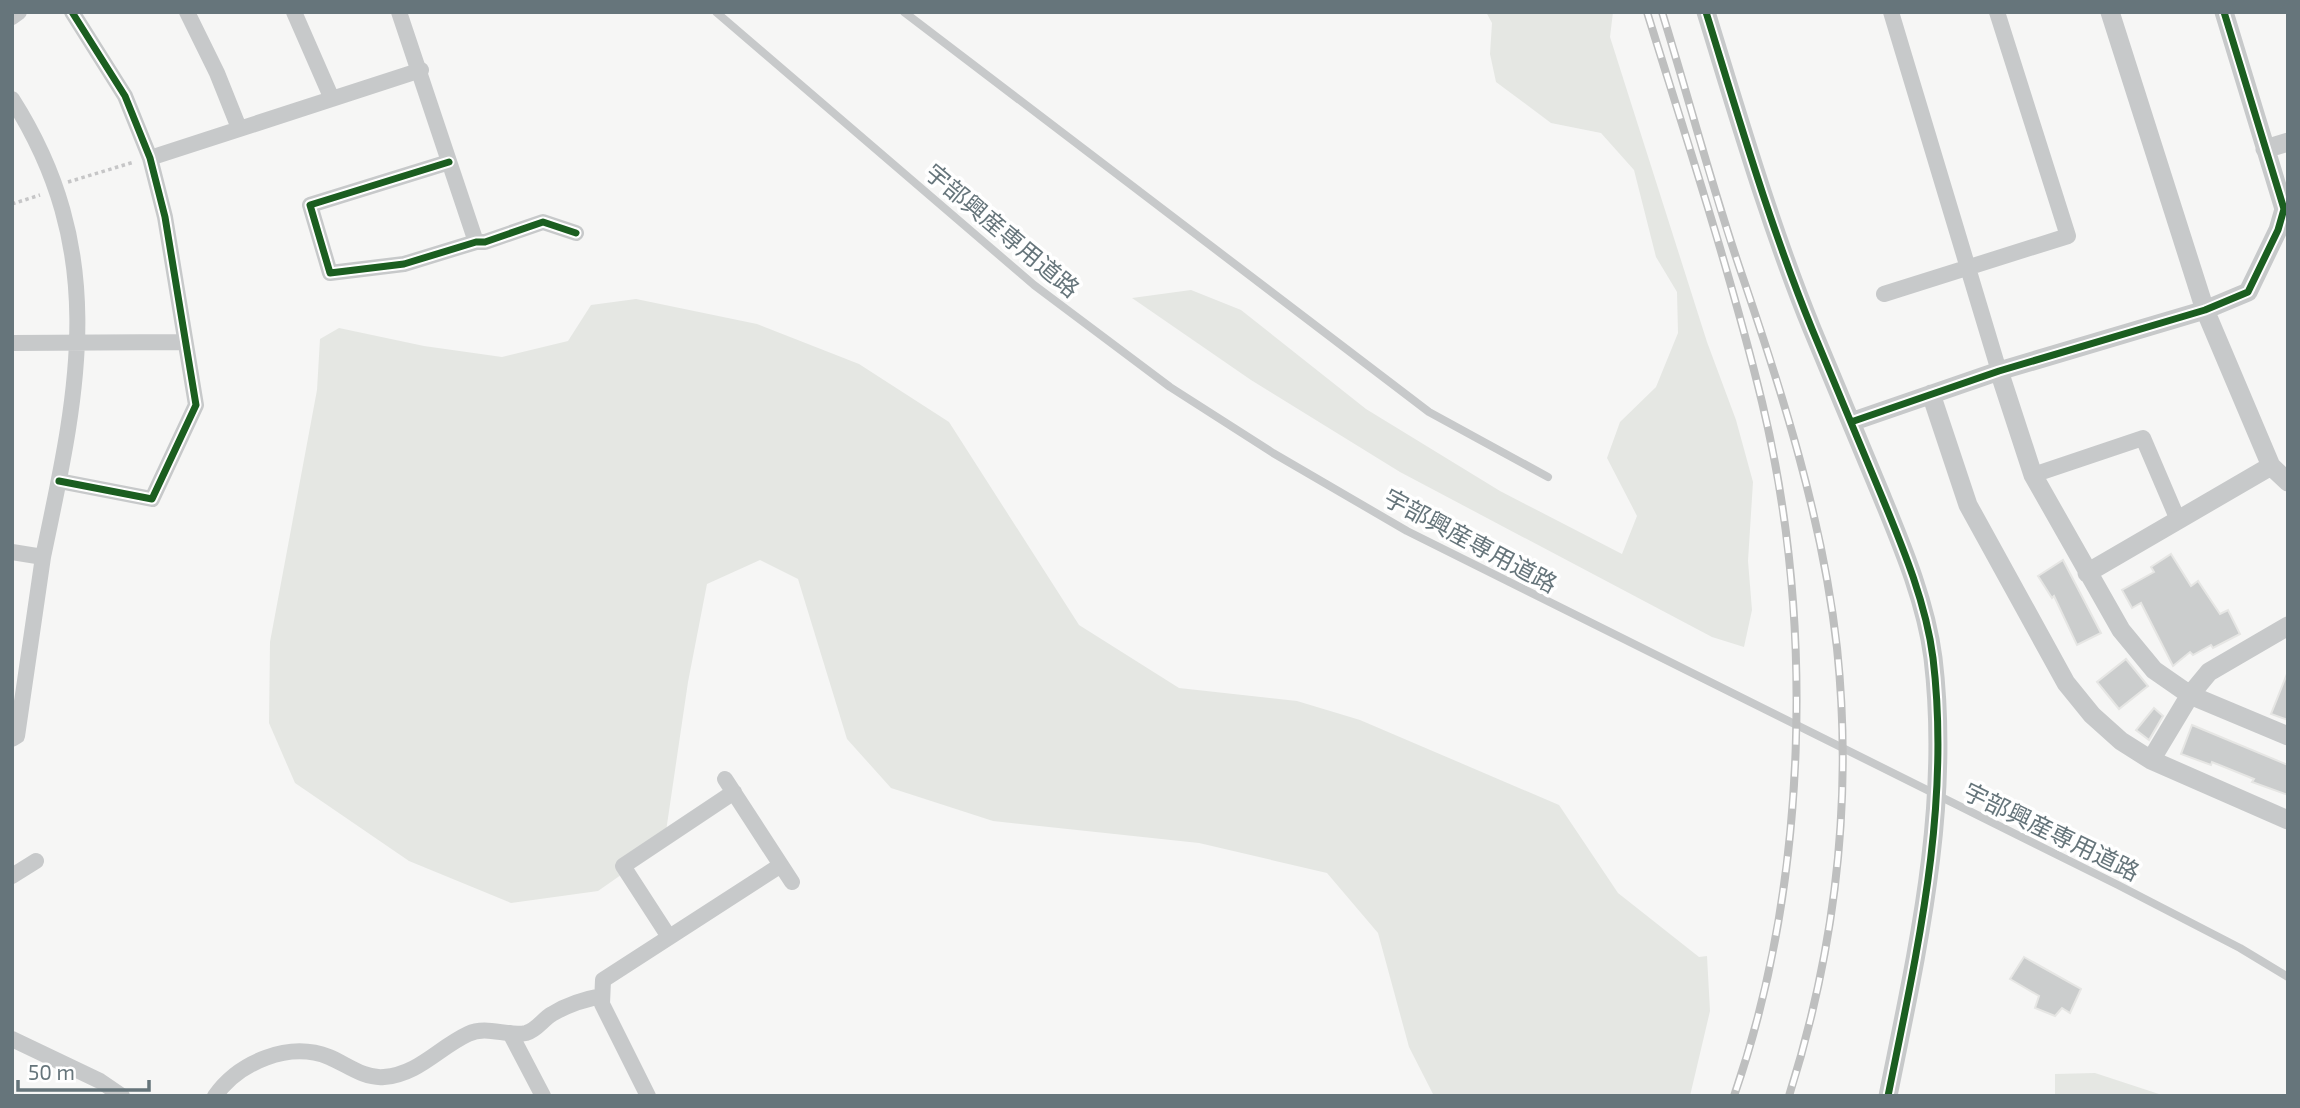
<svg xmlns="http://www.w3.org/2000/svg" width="2300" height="1108" viewBox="0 0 2300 1108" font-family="'Exo 2','Noto Sans JP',sans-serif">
<rect width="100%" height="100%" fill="#f6f6f5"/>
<path fill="#e5e7e3" d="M1486 12H1613L1610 37 1707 342 1736 420 1753 482 1748 561 1752 610 1744 647 1712 637 1400 472 1251 380 1132 298 1191 290 1241 310 1366 409 1500 491 1622 554 1637 516 1607 458 1620 422 1656 387 1678 333 1677 292 1656 257 1634 170 1601 133 1551 123 1496 82 1490 54 1492 23Z
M636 299 757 324 859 364 949 422 1079 625 1179 688 1297 701 1360 720 1559 805 1618 893 1699 957 1707 956 1710 1011 1690 1096H1434L1409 1047 1378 933 1327 873 1199 843 993 821 891 788 847 739 798 579 760 560 707 584 688 682 664 845 598 891 511 903 409 861 295 783 269 723 270 642 317 390 320 339 339 328 424 346 502 357 568 341 591 305Z
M2095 1073 2162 1095 2165 1096H2055V1074Z"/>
<path fill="#cbcdcd" stroke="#e6e6e4" stroke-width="2" d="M2171 554 2191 586 2198 581 2220 614 2228 610 2240 634 2213 648 2211 645 2193 655 2190 652 2173 666 2141 603 2132 608 2122 590 2154 572 2151 567Z
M2063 560 2101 633 2077 645 2054 596 2052 598 2038 576Z
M2126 659 2148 686 2119 709 2097 682Z
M2287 674H2288V720L2271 714Z
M2154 708 2163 716 2149 740 2136 730Z
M2192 725 2288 765V795L2252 782 2254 779 2212 762 2211 765 2181 754Z
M2024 957 2081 989 2070 1013 2062 1008 2055 1016 2035 1008 2039 996 2010 979Z"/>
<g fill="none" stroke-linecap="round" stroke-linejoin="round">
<path stroke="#c6c6c7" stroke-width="3.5" stroke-dasharray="3.5 3.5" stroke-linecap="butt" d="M68 182 134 162
M12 204 40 195"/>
<path stroke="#c7c9ca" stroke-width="8" d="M716 12 1034 285 1170 387 1273 453 1407 531 2118 885 2240 948 2288 977
M904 12 1429 412 1548 477"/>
<path stroke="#c7c9ca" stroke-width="16" d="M187 12 217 73 239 128
M294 12 332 99
M399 12 476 242
M1891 12 1999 371
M12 17 19 12
M12 99C110 253 78 391 43 557
M150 158 421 70
M449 162 310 205 330 273 404 264 476 242H485L543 222 576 233
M1884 294 2068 236 1997 12
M12 343 184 342
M2033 475 2143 438 2178 520
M59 481 152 499 196 405 165 217 150 158 125 96 72 12
M12 552 43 557 17 736 12 739
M725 779 792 882
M12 876 36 861
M669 937 623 866 734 792
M510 1033 543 1096
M12 1039 100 1081 122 1096
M215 1096C239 1062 289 1041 329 1057 346 1064 364 1079 384 1077 419 1074 438 1048 468 1034 487 1025 507 1037 526 1033 537 1030 543 1019 552 1014 567 1005 585 999 602 996
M648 1096 602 1004 603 980 781 865"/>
<path stroke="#c7c9ca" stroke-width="19" d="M1706 12C1739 119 1770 226 1812 329 1835 385 1859 441 1882 497 1903 548 1926 603 1933 658 1951 807 1917 951 1888 1096
M2110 12 2205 310 2271 466 2288 482
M2265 149 2288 142
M1999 371 2033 475 2121 630 2154 670 2190 695 2288 736
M1931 394 1968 505 2066 683 2092 715 2121 741 2151 760 2288 820
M1851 422 1999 371 2205 310 2248 292 2278 230 2284 209 2224 12
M2087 573 2271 466
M2151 760 2190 695 2209 672 2288 626"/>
<defs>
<path id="rail" d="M1647 12C1687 141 1730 271 1762 402 1815 622 1808 882 1734 1096
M1662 12C1689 99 1712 188 1742 275 1783 395 1823 521 1837 648 1853 800 1835 950 1789 1096"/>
</defs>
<use href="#rail" stroke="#bebfbf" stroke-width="8"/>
<use href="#rail" stroke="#fff" stroke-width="5" stroke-dasharray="16" stroke-linecap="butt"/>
<defs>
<path id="cycleway" d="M1706 12C1739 119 1770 226 1812 329 1835 385 1859 441 1882 497 1903 548 1926 603 1933 658 1951 807 1917 951 1888 1096
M449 162 310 205 330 273 404 264 476 242H485L543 222 576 233
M1851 422 1999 371 2205 310 2248 292 2278 230 2284 209 2224 12
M59 481 152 499 196 405 165 217 150 158 125 96 72 12"/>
</defs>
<use href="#cycleway" stroke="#fff" stroke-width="11"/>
<use href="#cycleway" stroke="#1b5e20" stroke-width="7"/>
</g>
<g text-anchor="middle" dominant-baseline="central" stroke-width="7" stroke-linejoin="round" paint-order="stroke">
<g font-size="24" fill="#66757b" stroke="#fff">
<text transform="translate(1003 230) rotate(40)">宇部興産専用道路</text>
<text transform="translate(1471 540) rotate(28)">宇部興産専用道路</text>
<text transform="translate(2052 831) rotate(26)">宇部興産専用道路</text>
</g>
</g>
<rect width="2300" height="1108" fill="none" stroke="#66757b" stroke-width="28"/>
<path d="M18 1080v10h131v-10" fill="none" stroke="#66757b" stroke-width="3.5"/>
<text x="28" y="1080" font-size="21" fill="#66757b" stroke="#ffffff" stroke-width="5" paint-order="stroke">50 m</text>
</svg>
